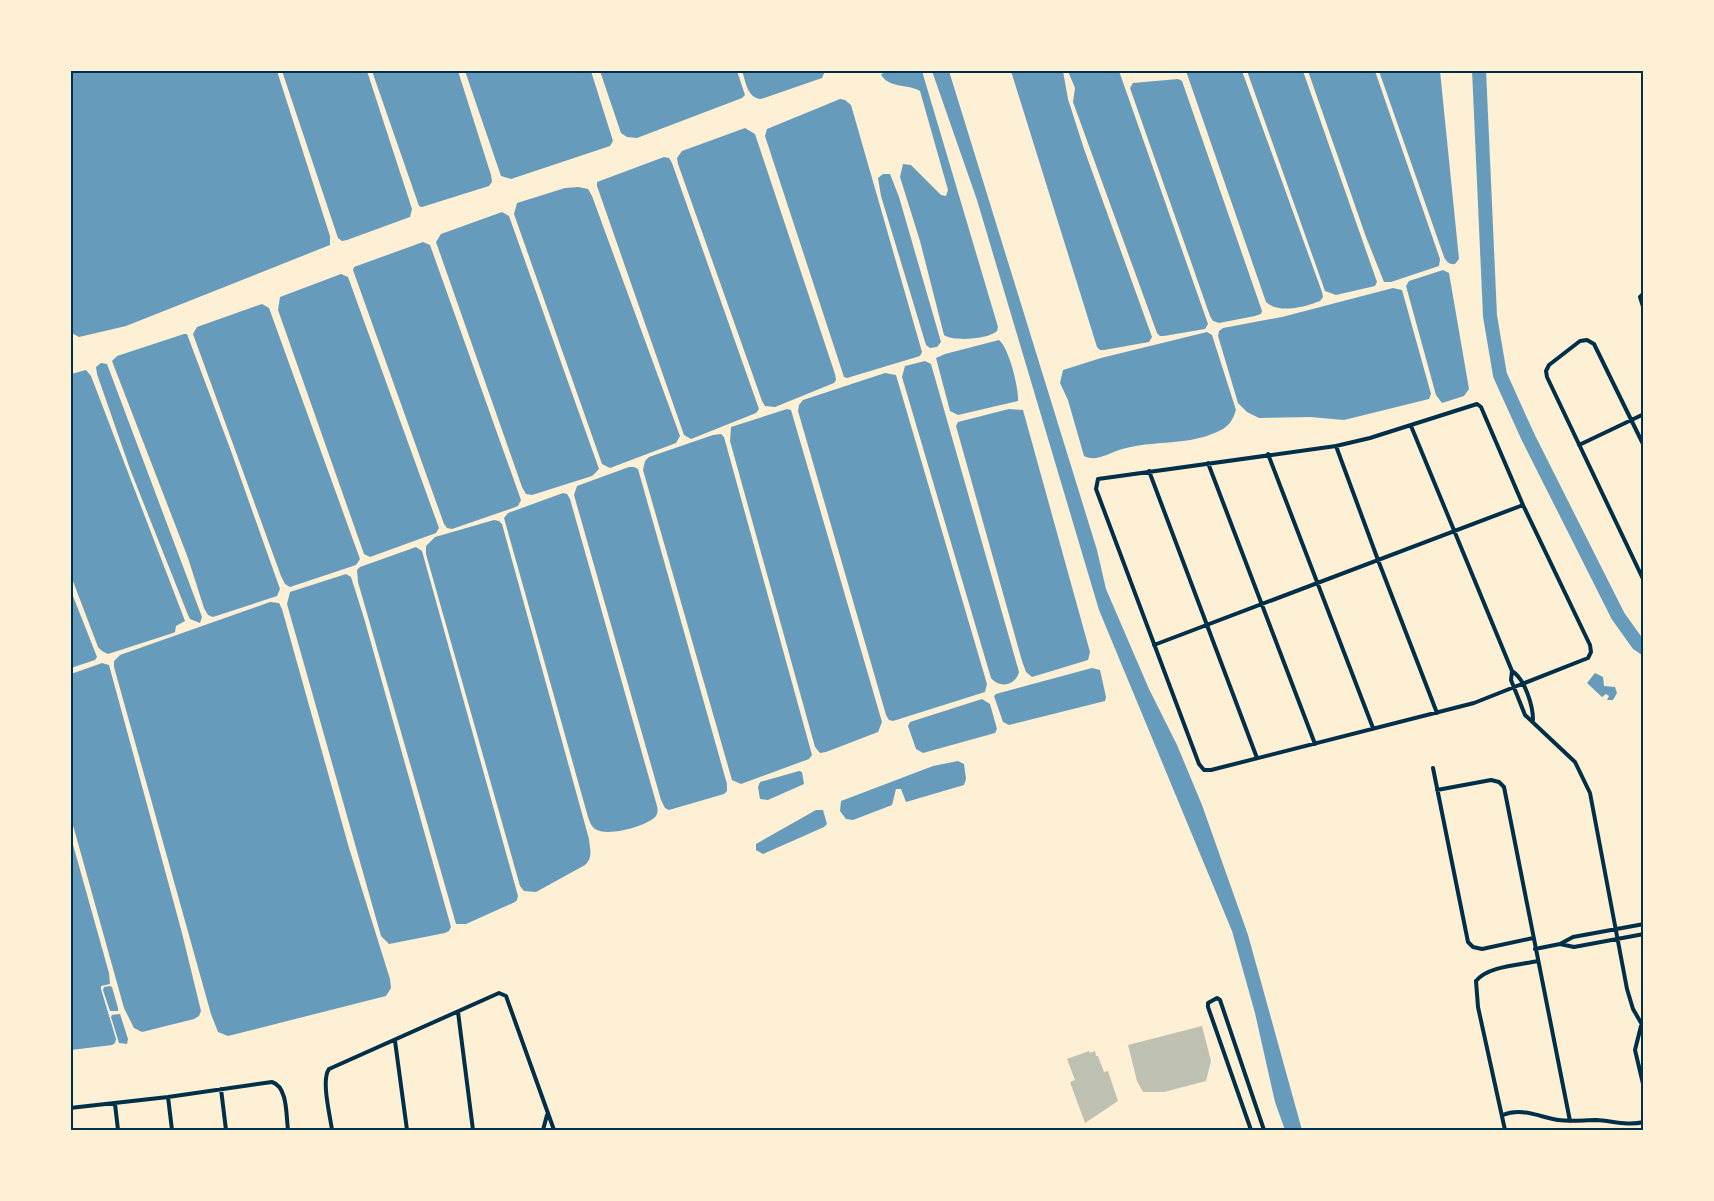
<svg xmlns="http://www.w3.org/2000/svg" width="1714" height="1201" viewBox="0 0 1714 1201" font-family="'Nunito Sans',sans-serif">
<rect width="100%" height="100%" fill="#fdf0d5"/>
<path fill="#669bbc" d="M894 70 922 71 998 327 997 331C989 339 954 342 944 335L920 241 900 177 903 164 911 165 941 195 946 196 948 190 920 91C908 84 887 88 881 74Z
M70 71H277L330 236V245L126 326 79 337 70 332Z
M282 71H367L412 209 410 217 347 240 342 241 338 238Z
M372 71H458L491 175 492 182 489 186 422 207 419 206Z
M465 71H591L613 141 610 146 511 179 501 176Z
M600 71H737L745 95 742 98 637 138 627 137 621 133Z
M742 71V70L825 71 822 78 761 99C747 98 746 82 742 71Z
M932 71H949L1097 550 1106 589 1149 689 1177 745 1202 805 1248 935 1302 1130H1285L1275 1102 1255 1013 1232 931 1099 610 977 200Z
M1011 71H1063L1068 99 1084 149 1152 337 1149 342 1104 350H1100L1097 347Z
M1068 71H1119L1208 324 1205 329 1164 336H1160L1157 333 1073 102 1075 88Z
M1186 71H1242L1322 292 1323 297 1320 301C1305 307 1279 314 1266 302Z
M1247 71H1303L1377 282 1375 286 1336 295 1325 291Z
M1308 71H1375L1440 259 1439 266 1391 282H1384L1366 237Z
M1379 71H1440L1459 259 1455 264C1448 265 1445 260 1443 254Z
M1178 79 1182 81 1262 311 1261 314 1255 316 1219 323 1213 321 1210 316 1130 88 1133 83Z
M840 99 845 100 851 105 922 352 920 356 847 378 844 377 765 136 767 129Z
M745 128 755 134 835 374 836 380 834 383 775 407 765 406 762 401 678 164 677 158 682 151Z
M664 157 669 158 672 163 759 409 756 413 691 439 684 435 597 186V182Z
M883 174H890L899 197 941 342 937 347 930 348 926 345 881 196 878 178Z
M578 187 588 189 592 196 680 436 676 443 610 468 602 464 514 214 517 203 565 188Z
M502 212 509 216 599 469 592 476 532 495 526 494 522 487 436 242 441 234Z
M423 242 430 245 521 500 518 506 513 508 452 529 447 528 444 524 353 270 354 267Z
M1443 270 1449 273 1469 389 1464 396 1442 403 1436 395 1406 286 1409 281Z
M341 274 348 277 439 528 436 533 370 557 364 554 278 310 280 297Z
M1393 288 1402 290 1431 394 1429 399 1344 420 1310 417 1259 418 1247 412 1238 403 1218 336 1219 331 1223 328 1282 317Z
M262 304 269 308 360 559 356 565 290 587 285 584 281 576 193 334 197 327Z
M1207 332 1212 335 1236 410C1233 418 1231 424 1223 429 1191 447 1153 439 1119 450 1107 454 1096 462 1084 456L1068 400 1060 383 1063 370 1101 358Z
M184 334H187L190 342 231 451 280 589 277 596 213 617 208 615 204 608 188 558 112 361 117 356Z
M999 340C1009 348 1019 388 1018 401L958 415 950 411 936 358 945 354Z
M925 361 931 364 1019 672C1016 685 1000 689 991 678L902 377 905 366Z
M101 363 107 364 202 617 200 623 190 619 188 615 130 469 97 374 96 367Z
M86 370 91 376 185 621 176 626 175 632 173 633 108 654 102 651 98 647 71 576V374Z
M885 373 896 375 987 684 985 692 893 721 889 720 886 715 798 411 799 405 803 400Z
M787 409 791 410 882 722 878 732 826 752 820 753 815 747 730 441 731 427Z
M1009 409 1023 410 1090 652 1088 660 1032 677 1026 672 1022 661 956 426 958 422Z
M721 434 724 437 812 755 809 759 741 784 732 780 643 470 645 461 649 457 713 435Z
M629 467H634L638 469 727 784V791L724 794 669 810 665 808 661 800 574 495 577 486Z
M563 493 567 494 570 499 657 806C658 810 658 815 654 818 643 827 607 837 595 829 591 826 590 822 588 817L504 518 508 513Z
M494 520 499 521 502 524 589 839C590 849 593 858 585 865L536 892 524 891 520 886 426 554V546L435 537Z
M416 547 422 551 518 896 517 900 515 902 466 924H456L358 582 357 570 360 567Z
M346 574 351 577 364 618 451 927 449 931 445 933 389 944 381 936 287 604 290 592Z
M71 591 97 657 95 660 71 668Z
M270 602 279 603 282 609 349 848 390 979 391 988 386 996 228 1036 218 1032 211 1014 114 667V661L120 655Z
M102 663 109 665 182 933 201 1011 199 1016 194 1019 142 1032 134 1028 124 1008 71 818V674Z
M1092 668 1100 670 1106 697 1105 701 1009 725 1003 722 994 696 996 694Z
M1595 673 1603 677 1604 686 1615 687 1617 693 1613 700H1607L1609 696 1606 694 1602 697 1587 683Z
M982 699 990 704 997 729 995 733 923 753 916 749 908 726 910 722Z
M958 761 964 764 966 779 964 785 906 802 901 789H896L892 805 853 820 846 819 840 811 841 801 933 766Z
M799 771 802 772 804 784 768 800 760 799 758 787 760 782Z
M816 810H823L827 824 824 827 763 854 756 850V844Z
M70 834 109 973 110 984 101 986V989L116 1039 115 1043 112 1045 71 1050Z
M110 986 112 987 118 1008V1011H110L103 990 104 987Z
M120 1014 128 1039 127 1044 119 1043 111 1017 112 1015Z"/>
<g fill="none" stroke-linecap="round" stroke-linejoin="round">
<path stroke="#669bbc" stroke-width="14" d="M1479 70 1490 316 1500 375 1528 437 1618 616 1638 644 1644 648"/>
</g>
<path fill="#bec0b2" d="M1202 1026 1211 1061 1206 1081 1164 1092H1143L1137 1081 1128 1045Z
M1089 1051 1090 1053 1095 1051 1096 1056H1098L1104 1072 1108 1071 1118 1101 1085 1123 1070 1082 1075 1080 1067 1059Z"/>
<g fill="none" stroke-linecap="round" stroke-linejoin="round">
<path stroke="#003049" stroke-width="4" d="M1644 293 1640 297 1644 310
M1477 404 1481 407 1523 505 1590 645 1591 652 1588 658 1474 703 1211 770H1204L1199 764 1096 489 1098 479 1336 446 1370 438Z
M1411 426 1512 671 1511 680 1525 715 1575 762 1590 793 1627 989 1633 1009 1644 1028
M1579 445 1644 414
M1336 446 1378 560 1437 713
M1644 446 1594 344 1587 340 1580 341 1549 365 1546 371 1547 377 1644 581
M1268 454 1373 728
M1208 463 1315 744
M1149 471 1257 758
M1154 645 1523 505
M1512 671C1525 679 1533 706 1533 720
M1433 768 1468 942 1473 947 1482 949 1533 938
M1437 790 1491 780 1499 782 1504 787 1570 1121
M1644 924 1573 937 1560 944 1574 947 1644 934
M1535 949 1560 944
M458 1012 473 1130
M1641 1026 1635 1050 1644 1088
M395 1041 407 1130
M221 1089 226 1130
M168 1097 172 1130
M115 1104 118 1130
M70 1108 168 1097 272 1082C288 1087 286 1116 288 1130
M1503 1115C1521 1107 1540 1117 1558 1120 1571 1122 1584 1120 1596 1120 1613 1121 1627 1126 1644 1122
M332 1130C330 1115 321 1080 329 1069L499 993 506 996 554 1130
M543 1130 547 1115
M1251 1130 1208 1007V1003L1217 998 1220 1000 1264 1130
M1505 1130 1478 1007 1476 981C1488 966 1519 965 1538 961"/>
</g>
<rect width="1714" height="1201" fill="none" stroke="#fdf0d5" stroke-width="144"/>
<rect x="72" y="72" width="1570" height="1057" fill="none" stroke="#003049" stroke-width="2"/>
</svg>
